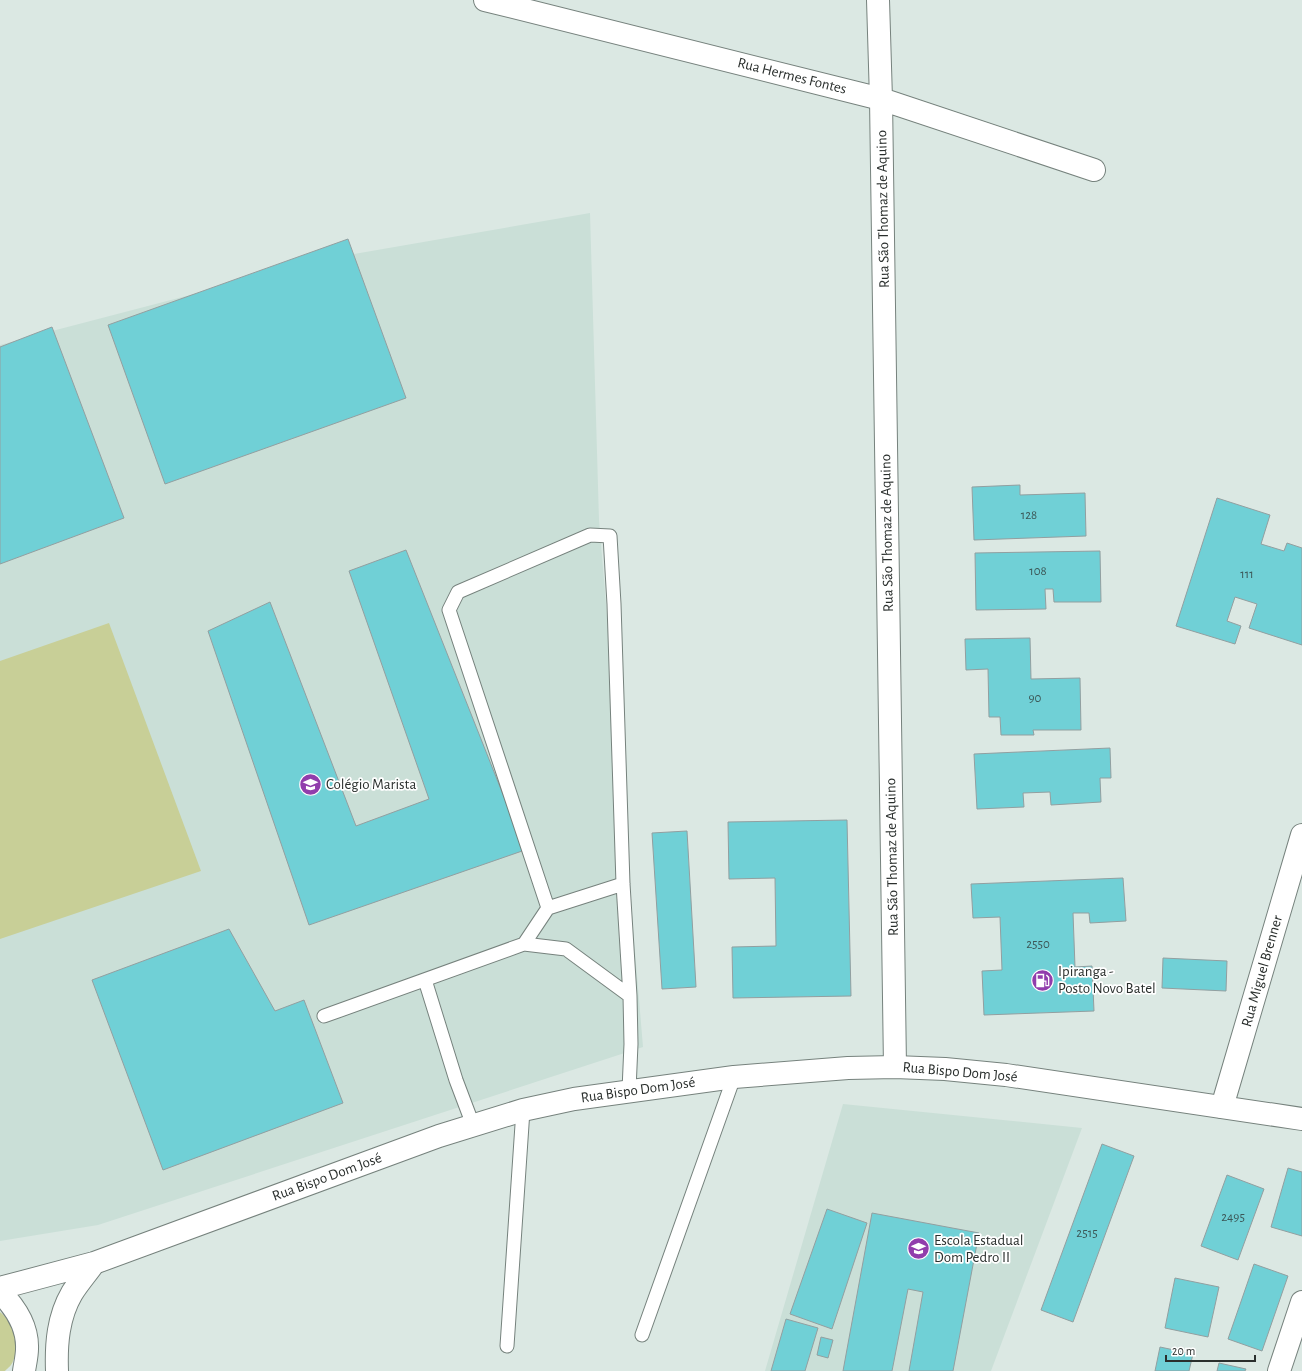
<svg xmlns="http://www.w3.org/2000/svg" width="1302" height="1371" viewBox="0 0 1302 1371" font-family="'Alegreya Sans',sans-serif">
<rect width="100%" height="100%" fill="#dbe8e3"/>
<path fill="#cadfd7" d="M590 213 599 520 643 1047 98 1225 0 1241V345L33 336 331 258Z
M843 1104 1082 1128 991 1371H765Z"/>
<path fill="#c8cf97" d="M109 623 201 871 0 939V661Z
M0 1312C14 1324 22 1343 13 1361 12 1365 8 1368 5 1371H0Z"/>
<path fill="#70d0d6" stroke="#929fa0" d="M348 239 406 398 165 484 108 325Z
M52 327 124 518 0 564V347Z
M1020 485V495L1085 493 1086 536 974 540 972 487Z
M1217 498 1270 515 1261 544 1284 551 1287 543 1302 548V645L1249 628 1257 604 1235 597 1227 621 1241 626 1235 644 1176 626Z
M406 550 525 850 309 925 208 631 270 602 356 826 429 799 349 571Z
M1100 551 1101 602H1054L1053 589H1045L1046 609 976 610 975 553Z
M1030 638 1031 679 1080 678 1081 730H1033L1034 735H1001L1000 717H989L988 669 966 670 965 639Z
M1110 748 1111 778H1100L1101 802 1051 805 1050 792 1023 793 1024 807 977 809 974 754Z
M847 820 851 996 733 998 732 947 776 946 775 878 729 879 728 822Z
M687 831 696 987 662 989 652 833Z
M1123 878 1126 921 1090 923 1089 913H1073L1075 967 1092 966 1094 1011 984 1015 982 971 1002 970 1000 917 973 918 971 884Z
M229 929 275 1011 304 1000 343 1103 163 1170 92 980Z
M1163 958 1227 961 1226 991 1162 988Z
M1102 1144 1134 1156 1073 1322 1041 1310Z
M1288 1168 1302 1172V1236L1271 1227Z
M1227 1175 1264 1189 1238 1260 1201 1246Z
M827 1209 867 1223 832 1329 790 1314Z
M872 1213 979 1233 953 1371H909L923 1292 908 1289 892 1371H843Z
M1254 1264 1288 1276 1262 1351 1228 1339Z
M1175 1278 1219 1287 1208 1337 1165 1328Z
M786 1319 818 1328 805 1371H771Z
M821 1337 833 1340 828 1358 817 1355Z
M1160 1347 1193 1354 1189 1371H1155Z
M1219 1363 1246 1369 1245 1371H1217Z"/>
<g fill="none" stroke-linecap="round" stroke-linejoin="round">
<defs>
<path id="service" d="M548 908 449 610 458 592 590 535 610 536 614 604 623 884 630 996 631 1044 629 1090
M524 944 548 908 623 884
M425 980 456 1080 473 1125
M324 1016 524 944 566 949 630 996
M642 1335 734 1077
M507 1346 523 1110"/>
<path id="minor" d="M485 0 881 99 1094 170
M878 0 881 99 895 1067
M1222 1107 1302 835
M1279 1371 1302 1302"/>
<path id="secondary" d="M0 1288 94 1263 439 1136 523 1110 574 1099 734 1077 848 1068 895 1067 945 1069 1006 1075 1302 1119
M0 1292C16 1308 28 1326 27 1349 27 1356 25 1364 24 1371
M57 1371C56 1344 58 1317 72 1293 79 1282 87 1273 94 1263"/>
</defs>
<use href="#service" stroke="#76827d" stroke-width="15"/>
<use href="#minor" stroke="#76827d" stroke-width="24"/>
<use href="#secondary" stroke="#76827d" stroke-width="24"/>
<use href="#service" stroke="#fff" stroke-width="13"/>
<use href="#minor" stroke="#fff" stroke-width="22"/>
<use href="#secondary" stroke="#fff" stroke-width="22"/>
</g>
<defs>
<symbol id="school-disc" viewBox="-11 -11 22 22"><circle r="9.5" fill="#913dac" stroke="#fff"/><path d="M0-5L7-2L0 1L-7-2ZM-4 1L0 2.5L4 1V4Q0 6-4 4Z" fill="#fff"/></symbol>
<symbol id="fuel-disc" viewBox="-11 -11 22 22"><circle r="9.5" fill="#913dac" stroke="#fff"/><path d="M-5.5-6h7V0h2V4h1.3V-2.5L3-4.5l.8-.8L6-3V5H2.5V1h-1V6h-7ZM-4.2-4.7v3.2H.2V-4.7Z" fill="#fff"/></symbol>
</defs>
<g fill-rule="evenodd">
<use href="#school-disc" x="298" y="772" width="25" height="25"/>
<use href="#fuel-disc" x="1030" y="968" width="25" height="25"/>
<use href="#school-disc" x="906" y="1236" width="25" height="25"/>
</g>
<g text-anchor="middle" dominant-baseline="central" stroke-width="3.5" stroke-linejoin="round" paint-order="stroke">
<g font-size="13" fill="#3c5757">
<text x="1029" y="515">128</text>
<text x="1038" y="571">108</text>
<text x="1247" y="574">111</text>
<text x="1035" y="698">90</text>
<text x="1038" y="944">2550</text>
<text x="1233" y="1217">2495</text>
<text x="1087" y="1233">2515</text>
</g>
<g font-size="15" fill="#2a2f2d" stroke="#fff">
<text transform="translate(792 76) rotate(14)">Rua Hermes Fontes</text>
<text transform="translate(883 209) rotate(-91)">Rua São Thomaz de Aquino</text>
<text transform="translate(887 533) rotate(-91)">Rua São Thomaz de Aquino</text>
<text transform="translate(892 857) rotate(-91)">Rua São Thomaz de Aquino</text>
<text transform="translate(1262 971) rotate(-74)">Rua Miguel Brenner</text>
<text transform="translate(960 1072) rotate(5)">Rua Bispo Dom José</text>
<text transform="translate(638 1090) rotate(-8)">Rua Bispo Dom José</text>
<text transform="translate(327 1177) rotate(-20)">Rua Bispo Dom José</text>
</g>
<g font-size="15" fill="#2a2f2d" stroke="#fff" text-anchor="start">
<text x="326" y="784">Colégio Marista</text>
<text x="1058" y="971">Ipiranga -<tspan x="1058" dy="17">Posto Novo Batel</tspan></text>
<text x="934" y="1240">Escola Estadual<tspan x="934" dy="17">Dom Pedro II</tspan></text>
</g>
</g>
<path d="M1166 1355v6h89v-6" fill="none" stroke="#2a2f2d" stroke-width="2"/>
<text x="1172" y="1355" font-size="12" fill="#2a2f2d" stroke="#ffffff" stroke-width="3" paint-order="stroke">20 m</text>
</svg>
